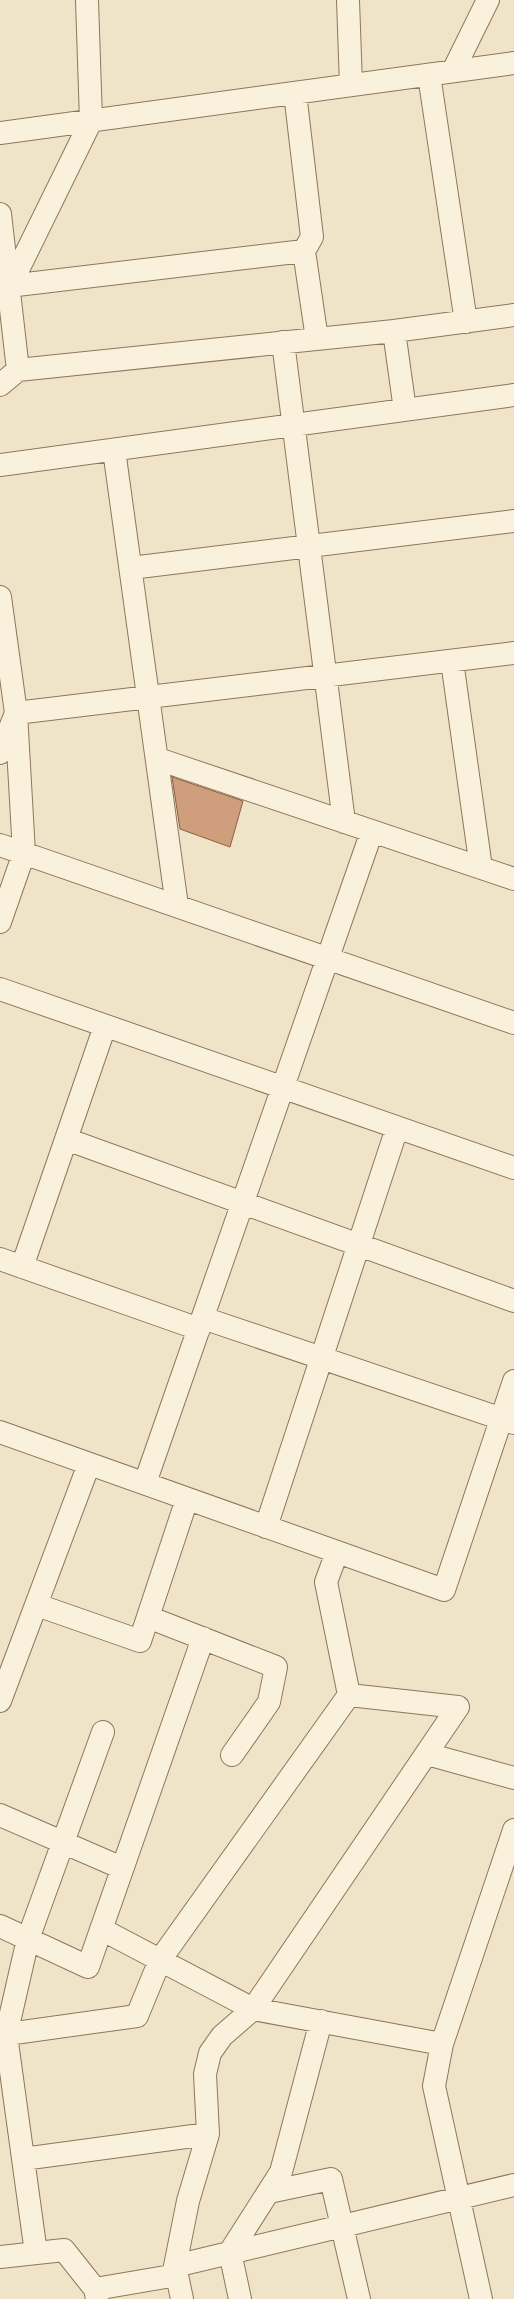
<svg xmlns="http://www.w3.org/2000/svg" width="514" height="2299" viewBox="0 0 514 2299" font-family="Bitter,serif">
<rect width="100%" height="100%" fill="#f0e4c8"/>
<path fill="#cf9f7d" stroke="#8d5f41" d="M172 777 243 801 230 847 180 829Z"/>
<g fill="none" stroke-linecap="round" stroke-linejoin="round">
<defs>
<path id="minor" d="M348 0 351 85
M453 71 488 0
M429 75 466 322
M295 93 312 237 304 251 317 339
M0 133 514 63
M0 214 18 370
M10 286 91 121 87 0
M0 287 304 251
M394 331 405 410
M283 342 344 822
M0 385 18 370 394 331 514 315
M114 450 177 906
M0 465 514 395
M131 568 514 521
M0 597 16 713 24 853 0 922
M452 661 481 868
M0 753 16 713 514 653
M158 759 514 879
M0 845 514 1023
M0 989 514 1168
M66 1139 514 1301
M0 1259 199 1329
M22 1267 105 1026
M203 1318 514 1423
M0 1432 444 1590 514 1381
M145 1483 372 831
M266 1527 397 1128
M37 1605 140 1641 187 1499
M148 1617 276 1667 269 1702 232 1755
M0 1701 89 1464
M427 1754 514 1778
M0 1815 122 1868
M0 1926 88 1967 203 1638
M101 1929 253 2009 442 2044
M0 2035 137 2016 160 1960 349 1695 326 1582 337 1552
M23 2159 208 2134
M269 2192 331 2179 359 2299
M36 2253 6 2035 28 1939 103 1732
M0 2257 64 2250 95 2289 97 2299
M175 2266 514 2185
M95 2289 177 2275
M182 2299 175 2266 188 2201 208 2134 205 2074 210 2053 222 2036 253 2009 458 1707 349 1695
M240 2299 230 2252 281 2172 321 2021
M481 2299 434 2086 442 2044 514 1830"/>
</defs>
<use href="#minor" stroke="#8d765c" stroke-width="24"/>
<use href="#minor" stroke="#faf1dc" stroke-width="22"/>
</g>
</svg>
